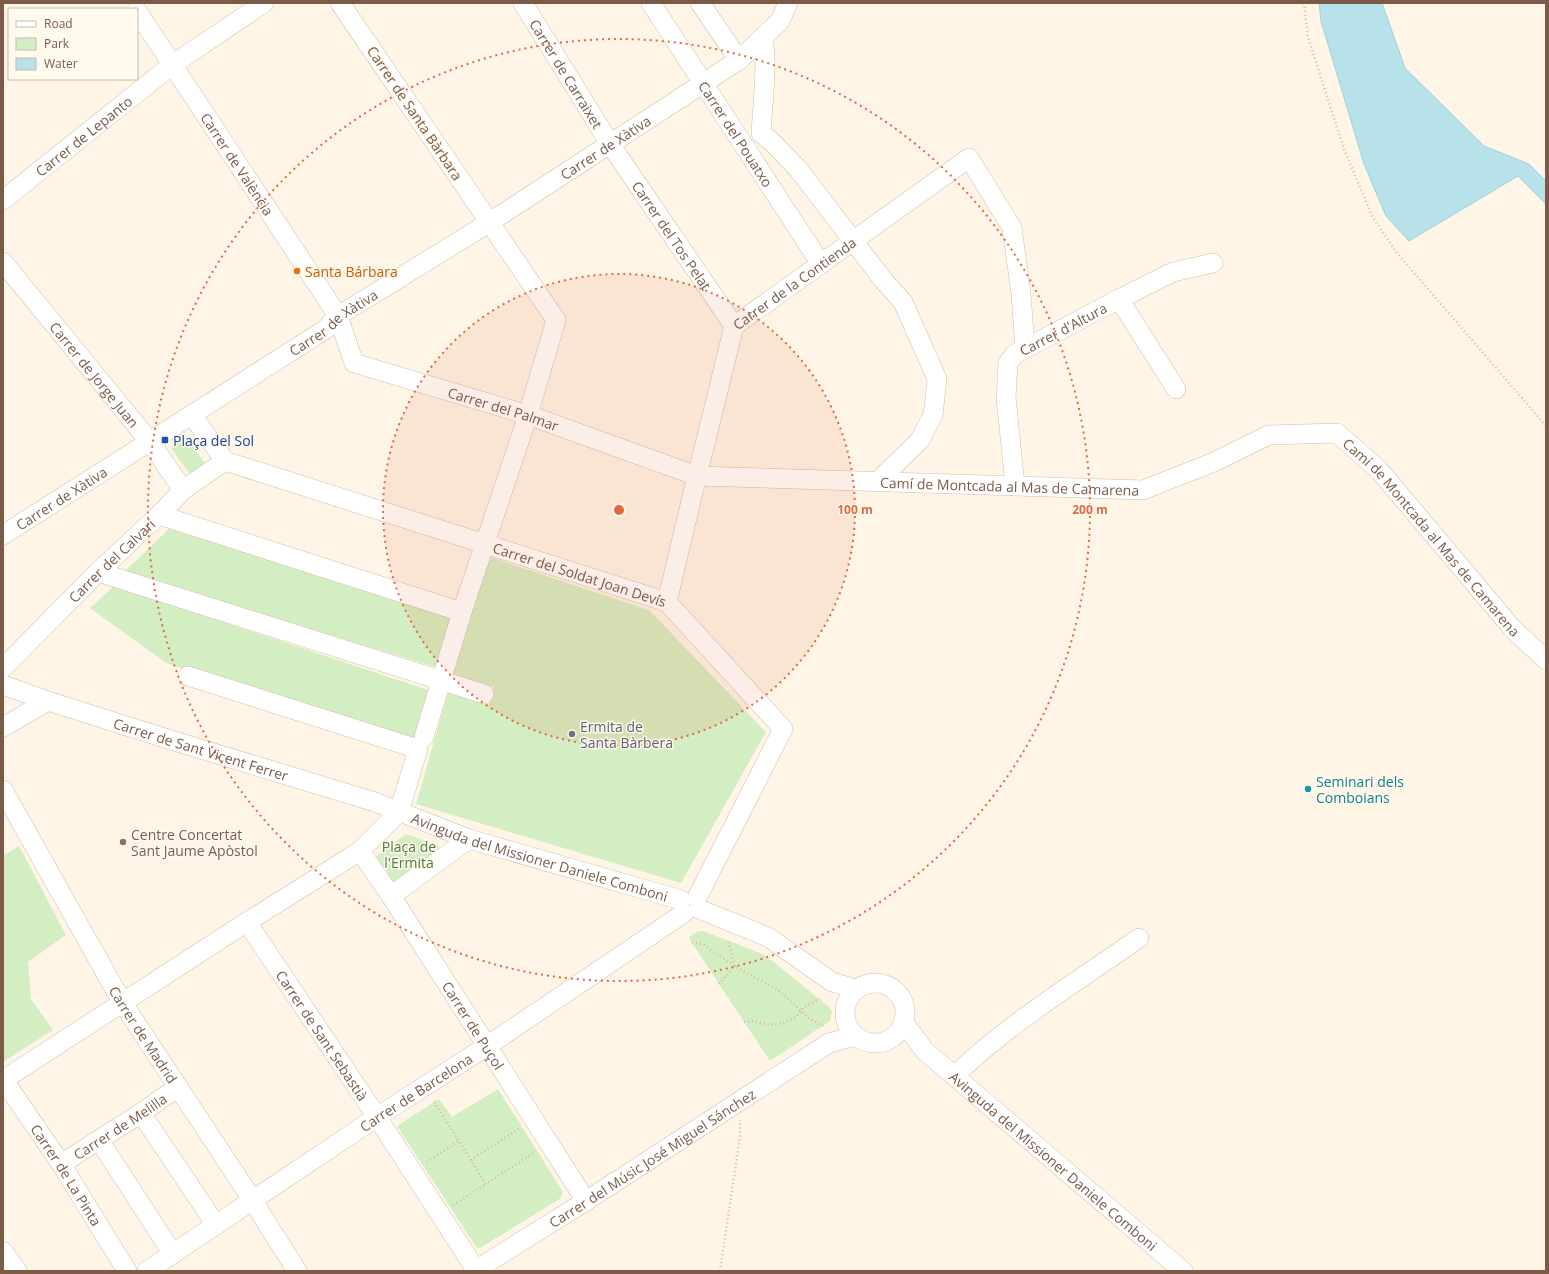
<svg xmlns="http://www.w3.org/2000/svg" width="1549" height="1274" viewBox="0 0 1549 1274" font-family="'Open Sans',sans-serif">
<rect width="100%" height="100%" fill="#fef5e6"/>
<path fill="#d3eec2" d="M186 437 205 463 190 474 171 448Z
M169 529 454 617 439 668 123 573Z
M490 557 649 610 766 732 681 883 416 804 448 693 489 705 494 687 453 674Z
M114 586 428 690 414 743 166 663 90 608Z
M406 834 439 846 435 858 396 885 376 857Z
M19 846 66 935 28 962 31 999 53 1030 3 1062V856Z
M703 931 760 953 774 962 830 1008 832 1012 830 1021 770 1061 692 943 689 937 696 932Z
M498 1089 563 1192 561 1198 480 1248H477L397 1126 439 1099 452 1117Z"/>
<path fill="#b8e2ea" stroke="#9dd2dd" d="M1319 3H1382L1405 68 1484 146 1529 164 1546 181V204L1518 176 1409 241 1386 216 1364 164 1321 21Z"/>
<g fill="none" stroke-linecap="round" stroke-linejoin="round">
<defs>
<g id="minor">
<path id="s1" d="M523 3 610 144 734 326"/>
<path id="s2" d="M651 3 821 264"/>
<path d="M700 3 739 60"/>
<path id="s3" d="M137 11 338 316 354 363 528 415 697 476 1143 490 1214 462 1269 435 1337 433 1379 470 1512 628 1546 660"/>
<path d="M762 38C769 54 762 112 761 133L772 142 798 169 884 281 903 302 937 379 933 415 920 440 877 482"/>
<path id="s4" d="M3 200 172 65 264 3"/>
<path id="s5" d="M3 262 150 442 183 490"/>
<path d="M1119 299 1176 389"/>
<path id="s6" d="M192 415 225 461 667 602 783 729 697 898"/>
<path id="s7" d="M1015 486 1006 397 1008 363 1015 354 1119 299 1173 272 1213 263"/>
<path d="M159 515 462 612 528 415 556 320 340 3"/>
<path id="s8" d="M3 535 326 329 338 316 490 222 739 60 780 21 788 3"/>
<path d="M98 572 484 694"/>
<path id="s9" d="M667 602 697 476 734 326 969 158 1012 228 1021 293 1025 348"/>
<path id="s10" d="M3 668 98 572 159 515 183 490 225 461"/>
<path id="s11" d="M3 685 48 701 158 736 375 802 469 839 681 900"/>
<path d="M3 727 48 701"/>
<path d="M424 737 462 612"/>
<path id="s12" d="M3 790 122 1002 253 1201 297 1271"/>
<path id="s13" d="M360 851 391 896 586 1201"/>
<path d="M391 896 469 839"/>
<path d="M699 909 768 937 832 982 856 989"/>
<path id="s14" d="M247 922 377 1117 476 1270"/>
<circle cx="875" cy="1013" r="30"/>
<path id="s15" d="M904 1023 925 1051 1183 1271"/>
<path d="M954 1076C1008 1024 1078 981 1139 938"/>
<path id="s16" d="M3 1079 61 1164 127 1271"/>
<path d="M3 1080 247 922 360 851 399 812 418 749 188 676"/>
<path d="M141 1113 216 1225"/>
<path d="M99 1140 173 1254"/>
<path id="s17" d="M61 1164 141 1113 178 1087"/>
<path d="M3 1251 17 1271"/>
<path id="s18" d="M147 1271 377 1117 487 1046 684 913"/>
<path id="s19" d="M474 1271 586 1201 829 1043 855 1036"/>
</g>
</defs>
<use href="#minor" stroke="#d2bdaa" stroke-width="20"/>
<path stroke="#dcb79d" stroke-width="2.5" stroke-dasharray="1 3" stroke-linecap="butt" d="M1304 3 1308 37 1328 100 1344 149 1372 216 1397 253 1546 426
M1545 168 1546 169
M692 943H697L704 945 734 966 778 990 810 1019 823 1026
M719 984 735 966 728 941
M744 1022 752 1021 770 1025 783 1023 796 1017 804 1007 820 999
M434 1102 486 1184 535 1152
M471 1160 520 1128
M427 1162 459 1141
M453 1205 486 1184
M720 1271 740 1137V1120"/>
<use href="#minor" stroke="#fff" stroke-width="19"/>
</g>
<circle cx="619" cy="510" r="236" fill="#e16941" fill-opacity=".12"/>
<g fill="none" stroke="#e16941" stroke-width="2" stroke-dasharray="2 4">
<circle cx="619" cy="510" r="236"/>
<circle cx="619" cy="510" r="471"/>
</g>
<circle fill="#e8710a" stroke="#fff9ee" stroke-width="1.5" cx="297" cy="271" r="4"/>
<rect fill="#1a4fb4" stroke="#fff9ee" stroke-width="1.5" x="161" y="436" width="8" height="8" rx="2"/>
<circle fill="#6b7280" stroke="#fff9ee" stroke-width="1.5" cx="572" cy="734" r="4"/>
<circle fill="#0f9aa8" stroke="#fff9ee" stroke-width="1.5" cx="1308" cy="789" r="4"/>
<circle fill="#8d6e63" stroke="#fff9ee" stroke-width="1.5" cx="123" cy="842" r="4"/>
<g text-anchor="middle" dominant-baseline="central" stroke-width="3" stroke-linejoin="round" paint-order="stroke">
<g font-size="14" fill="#7b5b48" stroke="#fff9ee">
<text stroke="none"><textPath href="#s1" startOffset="83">Carrer de Carraixet</textPath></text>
<text transform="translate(415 113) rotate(56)">Carrer de Santa Bàrbara</text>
<text stroke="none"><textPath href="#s2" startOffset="156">Carrer del Pouatxo</textPath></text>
<text stroke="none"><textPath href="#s4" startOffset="103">Carrer de Lepanto</textPath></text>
<text stroke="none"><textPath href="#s8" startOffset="717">Carrer de Xàtiva</textPath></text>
<text stroke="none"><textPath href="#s3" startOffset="183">Carrer de València</textPath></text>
<text stroke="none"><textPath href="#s1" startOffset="276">Carrer del Tos Pelat</textPath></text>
<text stroke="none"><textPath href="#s9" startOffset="358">Carrer de la Contienda</textPath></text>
<text stroke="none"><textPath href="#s8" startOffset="393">Carrer de Xàtiva</textPath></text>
<text stroke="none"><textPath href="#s7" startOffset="189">Carrer d'Altura</textPath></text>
<text stroke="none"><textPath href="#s5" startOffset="145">Carrer de Jorge Juan</textPath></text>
<text stroke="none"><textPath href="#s3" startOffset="571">Carrer del Palmar</textPath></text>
<text stroke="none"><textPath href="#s3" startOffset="1089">Camí de Montcada al Mas de Camarena</textPath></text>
<text stroke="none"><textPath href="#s8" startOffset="69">Carrer de Xàtiva</textPath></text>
<text stroke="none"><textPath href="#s3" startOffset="1569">Camí de Montcada al Mas de Camarena</textPath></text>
<text stroke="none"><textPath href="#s10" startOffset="153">Carrer del Calvari</textPath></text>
<text stroke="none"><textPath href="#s6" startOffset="429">Carrer del Soldat Joan Devís</textPath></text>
<text stroke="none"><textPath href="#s11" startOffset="208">Carrer de Sant Vicent Ferrer</textPath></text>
<text stroke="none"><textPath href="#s11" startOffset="564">Avinguda del Missioner Daniele Comboni</textPath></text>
<text stroke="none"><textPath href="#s13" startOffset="208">Carrer de Puçol</textPath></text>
<text stroke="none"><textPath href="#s12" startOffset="282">Carrer de Madrid</textPath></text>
<text stroke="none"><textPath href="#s14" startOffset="136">Carrer de Sant Sebastià</textPath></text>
<text stroke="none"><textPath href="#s18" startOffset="323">Carrer de Barcelona</textPath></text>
<text stroke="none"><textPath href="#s17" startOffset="70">Carrer de Melilla</textPath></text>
<text stroke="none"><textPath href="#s19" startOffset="211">Carrer del Músic José Miguel Sánchez</textPath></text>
<text stroke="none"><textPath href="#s15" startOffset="204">Avinguda del Missioner Daniele Comboni</textPath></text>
<text stroke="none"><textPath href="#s16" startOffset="115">Carrer de La Pinta</textPath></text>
</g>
<g font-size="14" fill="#c56008" stroke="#fff9ee" text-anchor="start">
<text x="305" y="271">Santa Bárbara</text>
</g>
<g font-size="14" fill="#164399" stroke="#fff9ee" text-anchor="start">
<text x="173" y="440">Plaça del Sol</text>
</g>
<g font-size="14" fill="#5b616d" stroke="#fff9ee" text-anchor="start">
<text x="580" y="726">Ermita de<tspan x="580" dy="16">Santa Bàrbera</tspan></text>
</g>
<g font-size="14" fill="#0d838f" stroke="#fff9ee" text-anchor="start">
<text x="1316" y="781">Seminari dels<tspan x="1316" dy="16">Comboians</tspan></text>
</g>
<g font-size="14" fill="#785e54" stroke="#fff9ee" text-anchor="start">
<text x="131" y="834">Centre Concertat<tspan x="131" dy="16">Sant Jaume Apòstol</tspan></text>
</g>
<g font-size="14" fill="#4d7b3c" stroke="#fff9ee">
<text x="409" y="846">Plaça de<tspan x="409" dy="16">l'Ermita</tspan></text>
</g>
</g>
<circle cx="619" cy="510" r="6" fill="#e16941" stroke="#fff9ee" stroke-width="2"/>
<g font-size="12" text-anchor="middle" font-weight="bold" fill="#e16941" stroke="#fff9ee" stroke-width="3" stroke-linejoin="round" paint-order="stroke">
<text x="855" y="514">100 m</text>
<text x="1090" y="514">200 m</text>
</g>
<rect width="1549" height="1274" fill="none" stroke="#7b5b48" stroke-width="8"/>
<rect x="8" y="8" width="130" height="72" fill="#fff9ee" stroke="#cabaac"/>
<rect x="16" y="21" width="20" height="6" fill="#ffffff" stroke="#cabaac"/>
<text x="44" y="28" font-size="12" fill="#7b5b48">Road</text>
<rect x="16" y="38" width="20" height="12" fill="#d3eec2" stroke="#cabaac"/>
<text x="44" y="48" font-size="12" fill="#7b5b48">Park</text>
<rect x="16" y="58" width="20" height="12" fill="#b8e2ea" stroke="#cabaac"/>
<text x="44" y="68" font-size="12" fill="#7b5b48">Water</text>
</svg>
